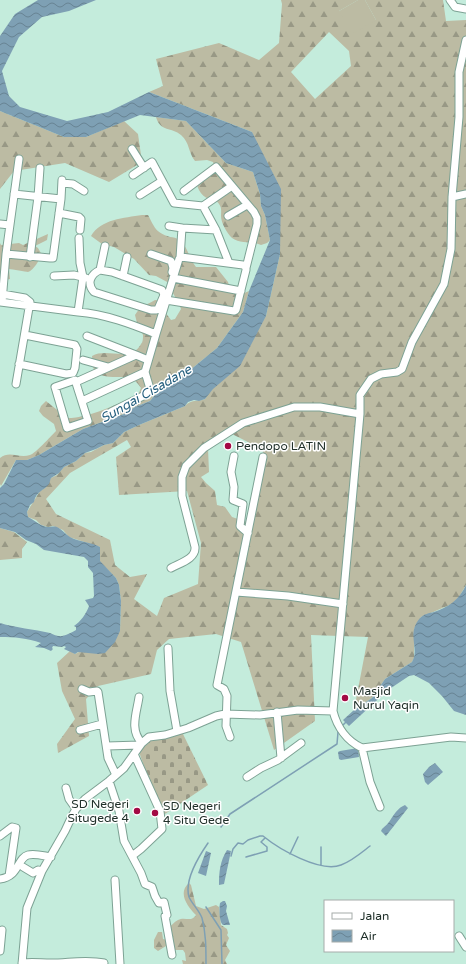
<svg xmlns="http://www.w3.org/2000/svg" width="466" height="964" viewBox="0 0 466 964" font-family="'Varela Round',sans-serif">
<defs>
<pattern id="forest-firs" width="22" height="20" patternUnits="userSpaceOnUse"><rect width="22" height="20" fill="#bcbba3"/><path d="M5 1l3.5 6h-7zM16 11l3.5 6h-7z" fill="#989885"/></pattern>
<pattern id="cemetery-stones" width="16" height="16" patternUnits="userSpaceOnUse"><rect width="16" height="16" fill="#bcbba3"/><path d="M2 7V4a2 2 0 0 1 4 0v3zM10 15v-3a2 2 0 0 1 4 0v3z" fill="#989885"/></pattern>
<pattern id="water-waves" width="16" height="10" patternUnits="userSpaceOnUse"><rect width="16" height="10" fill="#7ea0b4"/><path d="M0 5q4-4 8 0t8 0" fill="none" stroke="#678393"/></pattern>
</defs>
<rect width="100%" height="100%" fill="#c4ecdc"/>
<path fill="url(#forest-firs)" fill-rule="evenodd" d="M281 0H358L339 11 376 20 365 0H443L446 21 466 20V585L459 597 452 604 421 617 414 629V658L412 662 385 679 372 698 354 710 368 637 311 635 315 721 274 750 241 642 216 634 169 639 157 650 151 674 98 686 86 699 89 736 58 753 57 744 75 719 62 691 57 663 70 651 75 654 120 631 121 601 119 585 116 578 99 561 100 547 69 537 63 530 53 526 48 527 41 525 36 520 28 517 27 512 40 491 45 488 51 478 57 475 64 467 76 461 85 453 91 452 104 445 113 443 124 432 139 425 185 406C191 399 197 402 205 399L266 316 280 254 252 132 149 92 163 86 156 59 219 43 259 60 279 43 282 4ZM329 32 349 51 351 66 315 99 291 72ZM232 434 262 449 265 458 257 501 256 511 247 522 232 517 225 507 217 505 215 491 206 483 201 477 209 472 208 448ZM127 440 131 447 116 457 119 495 187 491 201 543 198 584 164 598 157 616 134 599 147 574 130 577 115 565 110 540 56 514 46 499 70 473Z
M0 111 64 137H86L124 121 138 134 142 162 109 182 65 163 14 171 0 189Z
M156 117 186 121 226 163 253 172 260 194 261 206 265 215 270 240 267 243 261 245C252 241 240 244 232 238 227 233 221 223 221 216 221 212 222 208 219 204 217 200 213 200 209 199 200 196 196 186 196 177L202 173 215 168 213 162 207 160 195 161C188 152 190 143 181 135 172 127 160 132 156 117Z
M142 215H148C155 228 155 232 170 237 173 237 177 238 179 240 188 246 189 259 196 267H216L228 282 230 288 235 294H242L249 291 243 312 217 348 184 375 154 396 150 401 135 407 124 414 83 429 39 455 27 460H16L1 486 0 484V458C10 450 19 459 30 455 36 453 50 437 56 431L54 424 43 416 39 411 41 406 46 401 61 413 65 418C88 419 117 404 138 395L141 388C133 375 126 377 113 377 107 377 102 375 96 374L93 367 92 356C107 347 131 363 141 344 143 342 143 338 143 335 142 332 140 330 138 327 137 323 136 319 135 315 141 305 145 306 155 300L162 301 165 312 171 320 175 319 181 309C178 299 171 293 169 283L156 276 149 275 134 259 114 247 102 244 91 236C101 219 124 218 142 215Z
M48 234 47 240 35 246 38 248 42 255C39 260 34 270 28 272 26 272 12 269 9 269L10 279 0 281V243L1 245 19 243 23 245Z
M0 528 14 532 27 542 22 549V558L0 560Z
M189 883 191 885 196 906 204 909 216 905 219 907 221 925 227 929 228 933 227 935 229 938 226 945 230 951 225 960 227 964H183L182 960 186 961 185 953 183 950H172L170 947 166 946 158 951 154 948V940L158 932H162L163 939 167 940V929C171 926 174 922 178 920 185 916 191 923 196 915 188 907 177 893 189 883Z"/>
<path fill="url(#cemetery-stones)" d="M182 732 208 785 162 816 139 752 150 739Z"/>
<path fill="#bcbba3" d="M358 0H365L376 20 352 34 339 11Z"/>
<path fill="url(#water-waves)" d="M38 0H96L69 11 42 17 19 37 2 71 9 96 20 107 67 121 108 112 149 92 252 132 281 189 280 254 266 316 240 366 213 389 205 399 199 401 194 400 188 402 185 406 139 425 124 432 113 443 104 445 96 449 85 453 76 461 64 467 59 473 51 478C50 480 50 482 49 484 44 491 36 491 34 502L30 505 27 512 28 517C34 520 42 527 48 527 52 527 53 526 57 527 63 530 65 534 70 537 79 542 91 542 100 547V561L116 578 119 585 121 601 120 631 115 642 105 653 98 654 78 652 75 654 64 649 66 647 64 646 62 647 53 646 52 648 53 649 51 651 44 648 35 647 41 643C27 638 15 637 0 637V623C16 628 34 629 50 633 53 634 56 636 59 636 63 637 73 632 76 630V627L74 626C81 621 86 614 89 606L85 600 93 598 94 596 93 573 88 567V561L84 557 44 550 36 544 26 540 15 532 0 528V488L4 484 16 460H27L39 455 83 429 124 414 135 407 150 401 154 396 184 375 217 348 243 312 249 291 270 240 265 215 261 206 260 194 253 172 226 163 186 121 140 115 86 137H64L0 111V36L15 14Z
M466 585V715L454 711 442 696 429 683 414 675 409 676 388 690 349 726 343 720 354 710 372 698 385 679 412 662C420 649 406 634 420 618 424 614 429 613 434 612 449 607 459 600 466 585Z
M358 748 359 757 341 760 339 759 338 752 340 751Z
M435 763 443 772 428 785 425 782 423 774 429 767Z
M405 805 408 808 386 836 381 831 382 829C385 826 389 823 391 819 395 813 398 808 405 805Z
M227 850 231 851 224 884 219 885C219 872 220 861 227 850Z
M206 851 211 853 206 876 198 873Z
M223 901H225L227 906 226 911 230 925H223C219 922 219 908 220 903Z"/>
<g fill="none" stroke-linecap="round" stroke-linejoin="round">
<path stroke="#7ea0b4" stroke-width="1.5" d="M341 727 347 721
M221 827 230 814 337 744 338 732
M290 854 298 837
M231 856 233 849 238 843 243 844 248 840 260 836H263C279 849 320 873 341 865 352 861 361 853 370 846
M246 857 267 851V847L261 842 265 838
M321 865V847
M206 907 221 930 222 964
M206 964C206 948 206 933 202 918 199 910 192 904 189 897 184 880 199 856 208 843"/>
<defs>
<path id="minor" d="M450 0 455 7 466 9
M466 40 459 72V117L452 197 451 249 444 284 412 342 402 369 397 372 381 374 371 379 360 395V414L333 711C337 727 347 741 362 748L451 737 466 738
M132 149 144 168
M133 175 152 162 174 203 203 206 216 230 229 263
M62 183 73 184 84 191
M184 191 216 167 254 212 257 218V224L246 268
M14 194 61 199
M140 195 162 181
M452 197 466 194
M203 206 232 186
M59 213 79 217 81 219 80 230
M228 216 247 205
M0 224 10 225
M169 226 182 228 180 258
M182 228 216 230
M6 254 50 258H53L61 199 62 180
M151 254 171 261 173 268 172 272
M30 257 38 197 40 168
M100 270 112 272 162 290 164 295 158 309 156 310H151L94 292C86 283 91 274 100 270Z
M100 270 105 246
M54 276 74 275 86 278
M123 276 127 257
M173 278 241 291
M2 294 25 298 30 302 16 384
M0 302 78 312 83 277 80 263 79 238
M2 302 6 254 19 159
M78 312C105 314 131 324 156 334L179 259 181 257 243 265 246 267V270L236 310 234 311 166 300
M87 336 136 355
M83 360 108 367
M19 364 66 374 73 373 75 368 77 349 75 345 25 335
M75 380 88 421 67 428 55 387Z
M76 382 136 355 148 360
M82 401 145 372 156 334
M111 412 151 392 145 372
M234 456 231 472 234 487 233 500 243 504 240 526 248 533
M171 568C180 563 196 559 195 547L182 496V477L186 466 204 448 243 423 294 407H320L360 414
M236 592 288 596 343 604
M168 648 170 691 177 731
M82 689 89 692 97 691 98 692 108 758 116 775
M139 697C137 712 129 730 142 743
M277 712 281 758
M80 730 102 724
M230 737 226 726 227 696 224 689 217 685 263 457
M107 746 140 745
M362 748 370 782 380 807
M247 777 261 768 278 760 301 743
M109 781 119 811 124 841 141 873 145 884 152 887 155 896 159 903 164 902 167 915 165 916 172 955
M66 788 69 799 76 809
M0 836 12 827 16 828 9 876
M132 856 141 849 162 829 160 811 134 754
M23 867 33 873 38 870 42 871
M0 879C19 877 17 858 28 855 35 853 44 856 51 857
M115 880 120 964
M459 936 466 947
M0 951 2 930
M22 963C32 962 41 963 51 963 68 963 87 959 104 963
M22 964 27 908 42 871 65 831 72 816 76 809 85 799 109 781 124 768 142 743 149 737 165 735 188 728 216 716 225 714 260 715 298 710 333 711"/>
</defs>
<use href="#minor" stroke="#7da294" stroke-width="9"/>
<use href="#minor" stroke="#fff" stroke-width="7"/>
</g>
<g fill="#a30944" stroke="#fff" stroke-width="1.5">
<circle cx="228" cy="446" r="4"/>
<circle cx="345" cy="698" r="4"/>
<circle cx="137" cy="811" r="4"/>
<circle cx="155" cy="813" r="4"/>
</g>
<g text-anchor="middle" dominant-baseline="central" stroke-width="3" stroke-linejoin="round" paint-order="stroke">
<g font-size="12" fill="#20302a" stroke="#fff" text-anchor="start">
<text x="236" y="446">Pendopo LATIN</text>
<text x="353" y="691">Masjid<tspan x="353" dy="14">Nurul Yaqin</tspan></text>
<text x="129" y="804" text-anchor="end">SD Negeri<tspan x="129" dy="14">Situgede 4</tspan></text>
<text x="163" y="806">SD Negeri<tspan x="163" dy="14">4 Situ Gede</tspan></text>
</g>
<g font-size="13" font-style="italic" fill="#235e7d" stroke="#fff">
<text transform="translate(146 394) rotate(-30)">Sungai Cisadane</text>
</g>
</g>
<rect x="324" y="900" width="130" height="52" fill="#ffffff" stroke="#a6acaa"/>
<rect x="332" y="913" width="20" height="6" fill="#ffffff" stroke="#a6acaa"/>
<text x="360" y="920" font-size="12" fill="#20302a">Jalan</text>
<rect x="332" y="930" width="20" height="12" fill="url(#water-waves)" stroke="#a6acaa"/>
<text x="360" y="940" font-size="12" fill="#20302a">Air</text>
</svg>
